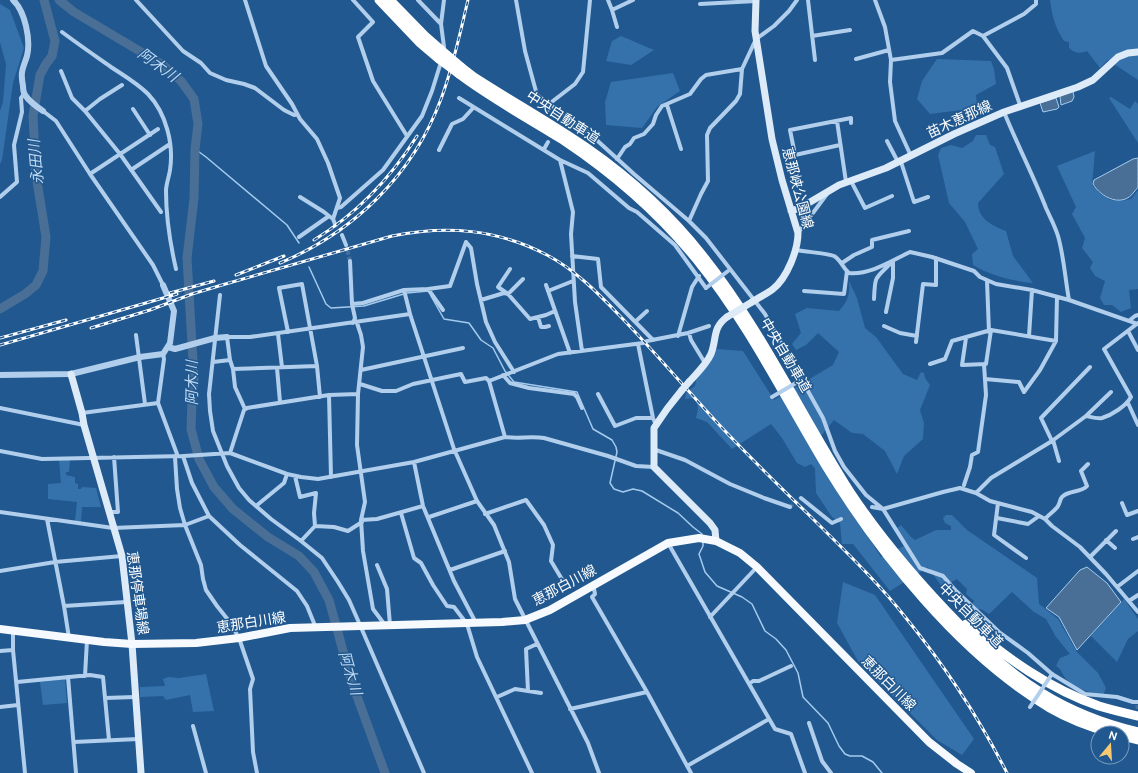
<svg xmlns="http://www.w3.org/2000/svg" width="1138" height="773" viewBox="0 0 1138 773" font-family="'DM Sans','Noto Sans JP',sans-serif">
<rect width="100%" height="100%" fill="#21588f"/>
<path fill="#3572ac" d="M1050 0H1138V80L1108 60 1100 68 1087 51C1080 54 1074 53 1069 48V42L1064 41C1055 28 1052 15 1050 0Z
M0 4 10 10 24 48 13 83 2 160 0 164V111L3 102 6 64 0 42Z
M621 36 654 50 631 65 606 61 612 41Z
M937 59 991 61 994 69 996 84 976 95 978 112 961 110 930 114 917 99 922 81Z
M673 73 680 91 657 107 642 128 606 125 605 102 611 82Z
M1111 97 1130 109 1135 101 1138 104V143L1109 98Z
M976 135H986L990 145 995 147 1004 174 978 203C978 219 993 226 1006 231L1013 256 1033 283C1012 281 992 276 973 265L972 254 978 249 965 222 949 203 938 155 941 148 951 145 962 148 973 141Z
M1095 151 1092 185 1100 194 1110 200 1121 201 1131 199 1138 190V289L1129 290 1131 308 1121 312 1112 305H1104L1100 298 1105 281 1095 276 1090 268 1093 262 1082 248 1085 238 1072 214 1076 207 1057 166Z
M849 281 857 298 865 328 876 337 903 374 917 380 921 372 924 373 925 378 930 385 920 410 924 423 923 439 904 456 897 474 885 451 863 434 852 433 834 420 811 448 881 557 906 545 897 528 901 525 911 537 915 540 936 530H951V526L945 523 943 518 946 515H952L967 530 1037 578 1039 604 1058 619 1077 652 1098 673 1106 688 1103 695C1091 692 1077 690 1068 681 1063 677 1062 669 1056 666L1060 658 1070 654 1056 637 1046 619 1034 612 1012 592 989 614 981 609 977 610 972 605 974 601 966 594 967 589 957 579 942 587 928 567 890 591 853 544H842L840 523 832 517 816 493 815 468 811 464 805 467 797 463 782 438 771 424 732 449 707 422 696 418C698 409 700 405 693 398L685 399 686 393 695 386 697 376 717 349 743 351 774 400 833 365 839 352 818 333 806 345 796 350 792 344 801 333 795 314 807 308 839 311C848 301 850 295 849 281Z
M59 460H70L69 472H66V475L75 477V483L78 484V489H81L82 487 96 488 101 507H82L81 522 75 521 77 502 48 499V484L61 483Z
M843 582 875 595 974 739 962 755 937 740 858 661 837 623Z
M1124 599 1138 619V631L1128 639 1117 662 1091 636Z
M206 674 214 711 193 712 190 695 166 700 163 696 140 697V687L165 686 163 679 169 677 179 678Z
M65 679 67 703 43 705 40 682Z"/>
<path fill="#496f96" stroke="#a4cbee" d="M1073 91 1074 97 1072 101 1061 105 1060 96Z
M1056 98 1059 107 1057 109 1043 112 1040 103Z
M1138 158C1138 166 1138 180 1138 187 1138 187 1135 191 1134 192 1123 208 1101 198 1093 184L1094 180 1133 159Z
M1087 567 1107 583 1121 602 1077 650 1059 617 1046 608 1080 570Z"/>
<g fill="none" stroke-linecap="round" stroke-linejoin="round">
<path stroke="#a4cbee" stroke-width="1.5" d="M195 149 206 157 287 225 299 243
M309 267 326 304 331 308 364 306 407 293 428 291
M431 296 444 319 469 323 481 340 493 348 505 371 514 382 577 392 593 429 612 440 616 447 617 452 610 483 614 489 623 492 633 489 642 491 678 513 693 527 702 534V536
M703 541V546L699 554 705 572 717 586 742 597 752 604 765 631 776 639 786 650 798 673 803 697 828 723 839 746 845 754 850 756H862L873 762 882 773"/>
<path stroke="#496f96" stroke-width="9" d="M59 0 74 12 163 65 181 81 194 99 198 124 195 149 194 198 187 258 194 379 192 401 191 429 199 459 214 487 233 509 268 537 299 556 314 572 329 600 351 680 385 773
M0 309 25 294 36 285 43 271 46 237 36 175 33 116 40 75 46 64 52 56 55 41 44 0"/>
<path stroke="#4271a0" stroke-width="4" stroke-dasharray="4 2" stroke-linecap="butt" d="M335 224 342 235
M346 245 350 261
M790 507 801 498
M841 519 857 513
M1137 705 1138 709"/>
<path stroke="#b1cfec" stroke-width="4" d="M136 0 183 51 201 63 210 73 226 80 244 84 255 88 284 110 294 115 297 114
M245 0 266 66 292 104 300 119 317 139 328 163 340 198 333 219 335 224
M353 0 373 22 358 37 373 81 407 136
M418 0 441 24
M516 0 525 51 537 95 590 134 634 174 689 221 706 238 765 314 823 418 835 451 844 467 866 495 883 509 920 568 943 576 955 590 999 632 1028 653 1052 674 1085 694 1117 697 1133 702H1138
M608 0 612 10
M808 0 815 60
M875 0 885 27 891 60 890 82 895 121 911 156
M700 4 756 1
M617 27 612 10 633 0
M62 32C78 44 94 55 111 67 123 75 137 83 148 94 166 113 174 144 170 170 169 177 166 184 166 191 166 218 170 243 176 269
M812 36 850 30
M983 36 1024 14 1036 4V0
M443 51 444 47 441 24 444 0
M856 59 889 50
M891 60 942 53 973 31 983 36 1007 68 1020 105
M61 71 72 98 85 111 120 154 161 212
M459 98 560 160 588 173 629 208 637 212 675 245 706 288
M667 105 681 149
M133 109 150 135
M548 110 549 104 575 84 583 72 590 0
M43 111 56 121 90 174 153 265 163 285
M85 111 100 99 122 85
M1004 112C1017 144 1033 175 1046 208 1050 217 1055 226 1058 236 1064 257 1065 278 1069 300
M837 121 846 182
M887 141 898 162
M840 145 795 155 790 130 851 118V123
M544 149 548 142
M439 150 452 124 463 119 474 107
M617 159 625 147 630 144 634 138 644 134 653 124 656 115 662 106 690 94 701 79 706 75 742 69
M560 160 573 212 571 234 575 302 582 351
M901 162 914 202 928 197
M131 170 170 144
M90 174 158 129
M851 181 865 208 892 196
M0 197 17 182 14 145 22 112 21 98 24 94
M300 197 324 212 329 216
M337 208 341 207 383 170 422 116 432 91 441 62
M689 221 701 194 708 181 707 135 710 128 736 101 740 94 742 69 756 39 774 26 789 11 797 0
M798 233 827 194
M342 235 346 245
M299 237 329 216 333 219
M466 242 471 248 477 284 486 322 495 342 514 372
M797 250C806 252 826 253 834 256 841 260 843 268 849 273 870 275 891 261 910 252L932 257 974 271 980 277 996 284 1032 290 1069 300 1138 324
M572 256 598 259 601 287 653 340
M350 261 352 304 355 318 353 323
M842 263 854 255 872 247V240L909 231
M510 269 498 287 508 294 530 319 546 315 555 311
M987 281 989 332
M546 285 570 353
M428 289 450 286 466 242
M404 290 410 314
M548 291 573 281
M804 291 844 294 847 271
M220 295 209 394 210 411 213 431 227 466 239 488 249 500 271 519 301 541 322 558 338 582 349 600 360 625 424 773
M874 299C875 275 875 279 891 263
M481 300 504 293 508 294 523 279
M352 304 363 303 404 290 428 289 443 310
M886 312 893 278V261
M538 317 541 327H545L549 326
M1130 320 1135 316 1138 315
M635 322 647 311
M357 323 361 335 363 347 358 394 357 445 365 502 361 520 363 551 373 609 385 625
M884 326 900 333 917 336
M1128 331 1138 350
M288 332 279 288 302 284 317 366 320 397
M689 333 691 340 705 363
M278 334 282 367
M136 335 145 404
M678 336 692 287 699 276
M1029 336 1032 290
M966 338 962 365 986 364 991 330
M916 342 923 284 936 285V258
M638 344 653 418 656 425
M163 354 164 359 158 403 177 454 175 457 177 489 180 508 185 525 201 565 203 579 206 590 217 606 229 621 239 638 253 679 250 689 253 752 257 773
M213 362 230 360
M930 364 945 359 952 341 991 330 1056 341
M277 368 280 402
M233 369 317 366
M361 370 463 348
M503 375 510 383 529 388 574 394 577 397 582 408
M985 379 1019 382 1024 392
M489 381 558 354 643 343 647 341 688 333 709 326
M360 384 382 391H396L413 384 461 374 465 382 486 378 489 381 505 437
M1024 392 1040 370 1056 341 1057 297
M598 394 615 426 636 418H653
M329 395 331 477
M1128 403 1138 425
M0 408 84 425
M245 409 235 387 233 369 230 360 227 337H250L410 314 454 449 477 501 494 525 509 562 515 599 588 743 599 773
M82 413 158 403
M1086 416 1111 392
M1053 440 1059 461
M1052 441 1041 418 1090 367
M653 449 685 460 730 484 764 498 790 507
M0 451 42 459 184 456 230 453 287 474 301 477 318 479 414 462 505 437C518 439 531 436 544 438L608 456 636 466 654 467
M230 453 244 410 247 408 329 395 358 394
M183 456 192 483 209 516 240 545 297 591 307 606 316 628
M414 462 423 506 454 581 476 623
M295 476 300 497 316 493 314 513 315 526 301 541
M964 485 970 467 972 455 978 452 986 395 984 364
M976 493 991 478 1052 441 1086 416C1091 417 1098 419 1102 418 1112 415 1126 406 1131 397L1104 349 1138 323
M801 498 832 523 841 519
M998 503 994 535 1026 558
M1122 503 1127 515 1138 511
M256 506 284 483 287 474
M872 507 883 509 943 492 960 488 976 493 990 501 1032 512 1045 519 1052 526 1080 547 1106 574 1138 612
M0 512 113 528 185 525 209 516
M109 512H118L114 457
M401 513 414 558 421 563 433 585 447 606 454 607 467 624 477 657 532 773
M485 514 526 500 544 525 553 545 551 561 563 581
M429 517 477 501
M997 518 1028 524 1039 516
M47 519 64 606 69 638
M1045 519C1049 514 1056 510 1058 506 1060 503 1060 499 1062 497 1068 490 1081 493 1087 486L1081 471 1088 464
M361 520 377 519 423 506
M315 526 334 527 348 531 362 522
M1133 539 1138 537
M1106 540 1115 548
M668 543 775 729 791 734 805 773
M1090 557 1116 531
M377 565 387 589 390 625
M450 570 505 551
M0 571 55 562 122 556
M1117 587 1138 571
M594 589 595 594 592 597 647 692 691 773
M1129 601 1138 595
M64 606 126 602
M710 617 757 567
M13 631V650L25 773
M0 651 13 650
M85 676 87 640
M68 677 76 773
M17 682 90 675 103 677 109 740
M749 684 753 681H759L791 666
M528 691 526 649 537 644
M497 697 515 689 541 693
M105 698 135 697
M0 707 18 705
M570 709 647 692
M809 723 822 761 831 773
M193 726 206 773
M74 742 138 739
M687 766 769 719"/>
<path stroke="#b1cfec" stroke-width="6" d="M13 0C25 11 31 40 27 56 23 69 20 71 23 86 23 89 23 92 25 95 29 101 37 107 43 111
M168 347 175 349 215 338 227 337
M0 375 71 374 140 357 163 354 170 343 174 311 163 285"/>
<path stroke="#ddebf9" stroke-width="7" d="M791 211 800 208 839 185 886 168 954 134 1004 112 1078 87 1093 80 1118 57 1128 53 1138 52
M752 302C759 297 767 294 773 289 787 278 798 250 798 233L782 180 772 139 755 31 756 0
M71 374 82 413 84 425 122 556 132 644 141 773
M689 382C696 374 706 365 711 354 717 339 712 328 727 317
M682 390 667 409 654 428V467L710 523 715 530 716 541"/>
<path stroke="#f6faff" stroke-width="8" d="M0 629 104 642 132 644 196 643 239 638 290 628 502 622 525 620 550 610 668 543 699 538 716 541 740 553 757 567 929 742 957 764 971 773"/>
<path stroke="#fff" stroke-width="9" d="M379 0 419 42 439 59
M390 0 425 36 441 50
M461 67 474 77C511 101 551 123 587 148 630 178 670 214 703 256 761 329 800 413 850 492 882 540 920 584 960 625 1014 680 1062 714 1138 732
M459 74C492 99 528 118 563 140 614 174 659 213 697 260 748 323 784 396 826 466 880 554 960 655 1050 708 1069 719 1090 727 1112 733
M966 624C1007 658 1049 689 1099 706 1112 710 1125 713 1138 716
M1122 736 1138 740"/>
<defs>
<path id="rail" d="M314 240C358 213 390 179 417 136
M280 263C354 232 413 175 441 99 453 67 460 33 468 0
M236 275 284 256
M170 293 214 281
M91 328 150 310 192 294 222 285 392 236C447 225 497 229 547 255 575 270 597 292 619 315 651 348 681 383 712 417 743 451 776 483 809 515 842 548 877 581 906 618 945 666 979 718 1007 773
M0 338 66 320
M0 345 177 294"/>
</defs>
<use href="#rail" stroke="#fff" stroke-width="3"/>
<use href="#rail" stroke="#21588f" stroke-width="1.5" stroke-dasharray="4.5" stroke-linecap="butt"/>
<path stroke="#b1cfec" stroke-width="4" d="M706 288 728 271
M772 397 801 380
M1030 707 1052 674"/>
<path stroke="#ddebf9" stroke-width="7" d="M727 317 752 302
M682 390 689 382"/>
<path stroke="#fff" stroke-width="9" d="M441 50 461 67
M439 59 459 74"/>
</g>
<g text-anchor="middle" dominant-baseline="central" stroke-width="3" stroke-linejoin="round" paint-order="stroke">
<g font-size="14" fill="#fff" stroke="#21588f">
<text transform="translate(563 117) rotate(33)">中央自動車道</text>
<text transform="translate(959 119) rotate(-25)">苗木恵那線</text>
<text transform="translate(798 188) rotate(75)">恵那峡公園線</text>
<text transform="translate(786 355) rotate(59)">中央自動車道</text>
<text transform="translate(564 585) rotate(-28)">恵那白川線</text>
<text transform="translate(138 593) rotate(82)">恵那停車場線</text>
<text transform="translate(971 615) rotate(45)">中央自動車道</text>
<text transform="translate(251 622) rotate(-9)">恵那白川線</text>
<text transform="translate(889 683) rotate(45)">恵那白川線</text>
</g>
<g font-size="15" font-style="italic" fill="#bdd9f3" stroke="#21588f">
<text transform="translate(158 65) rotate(36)">阿木川</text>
<text transform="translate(36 162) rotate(-95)">永田川</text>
<text transform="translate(192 383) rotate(-90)">阿木川</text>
<text transform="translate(350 673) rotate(73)">阿木川</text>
</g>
</g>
<g transform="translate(1110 745) rotate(18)"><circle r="19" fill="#21588f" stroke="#7a9bbc"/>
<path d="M0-3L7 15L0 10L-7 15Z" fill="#f9c972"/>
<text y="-6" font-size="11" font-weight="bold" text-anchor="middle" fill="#ffffff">N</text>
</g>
</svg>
